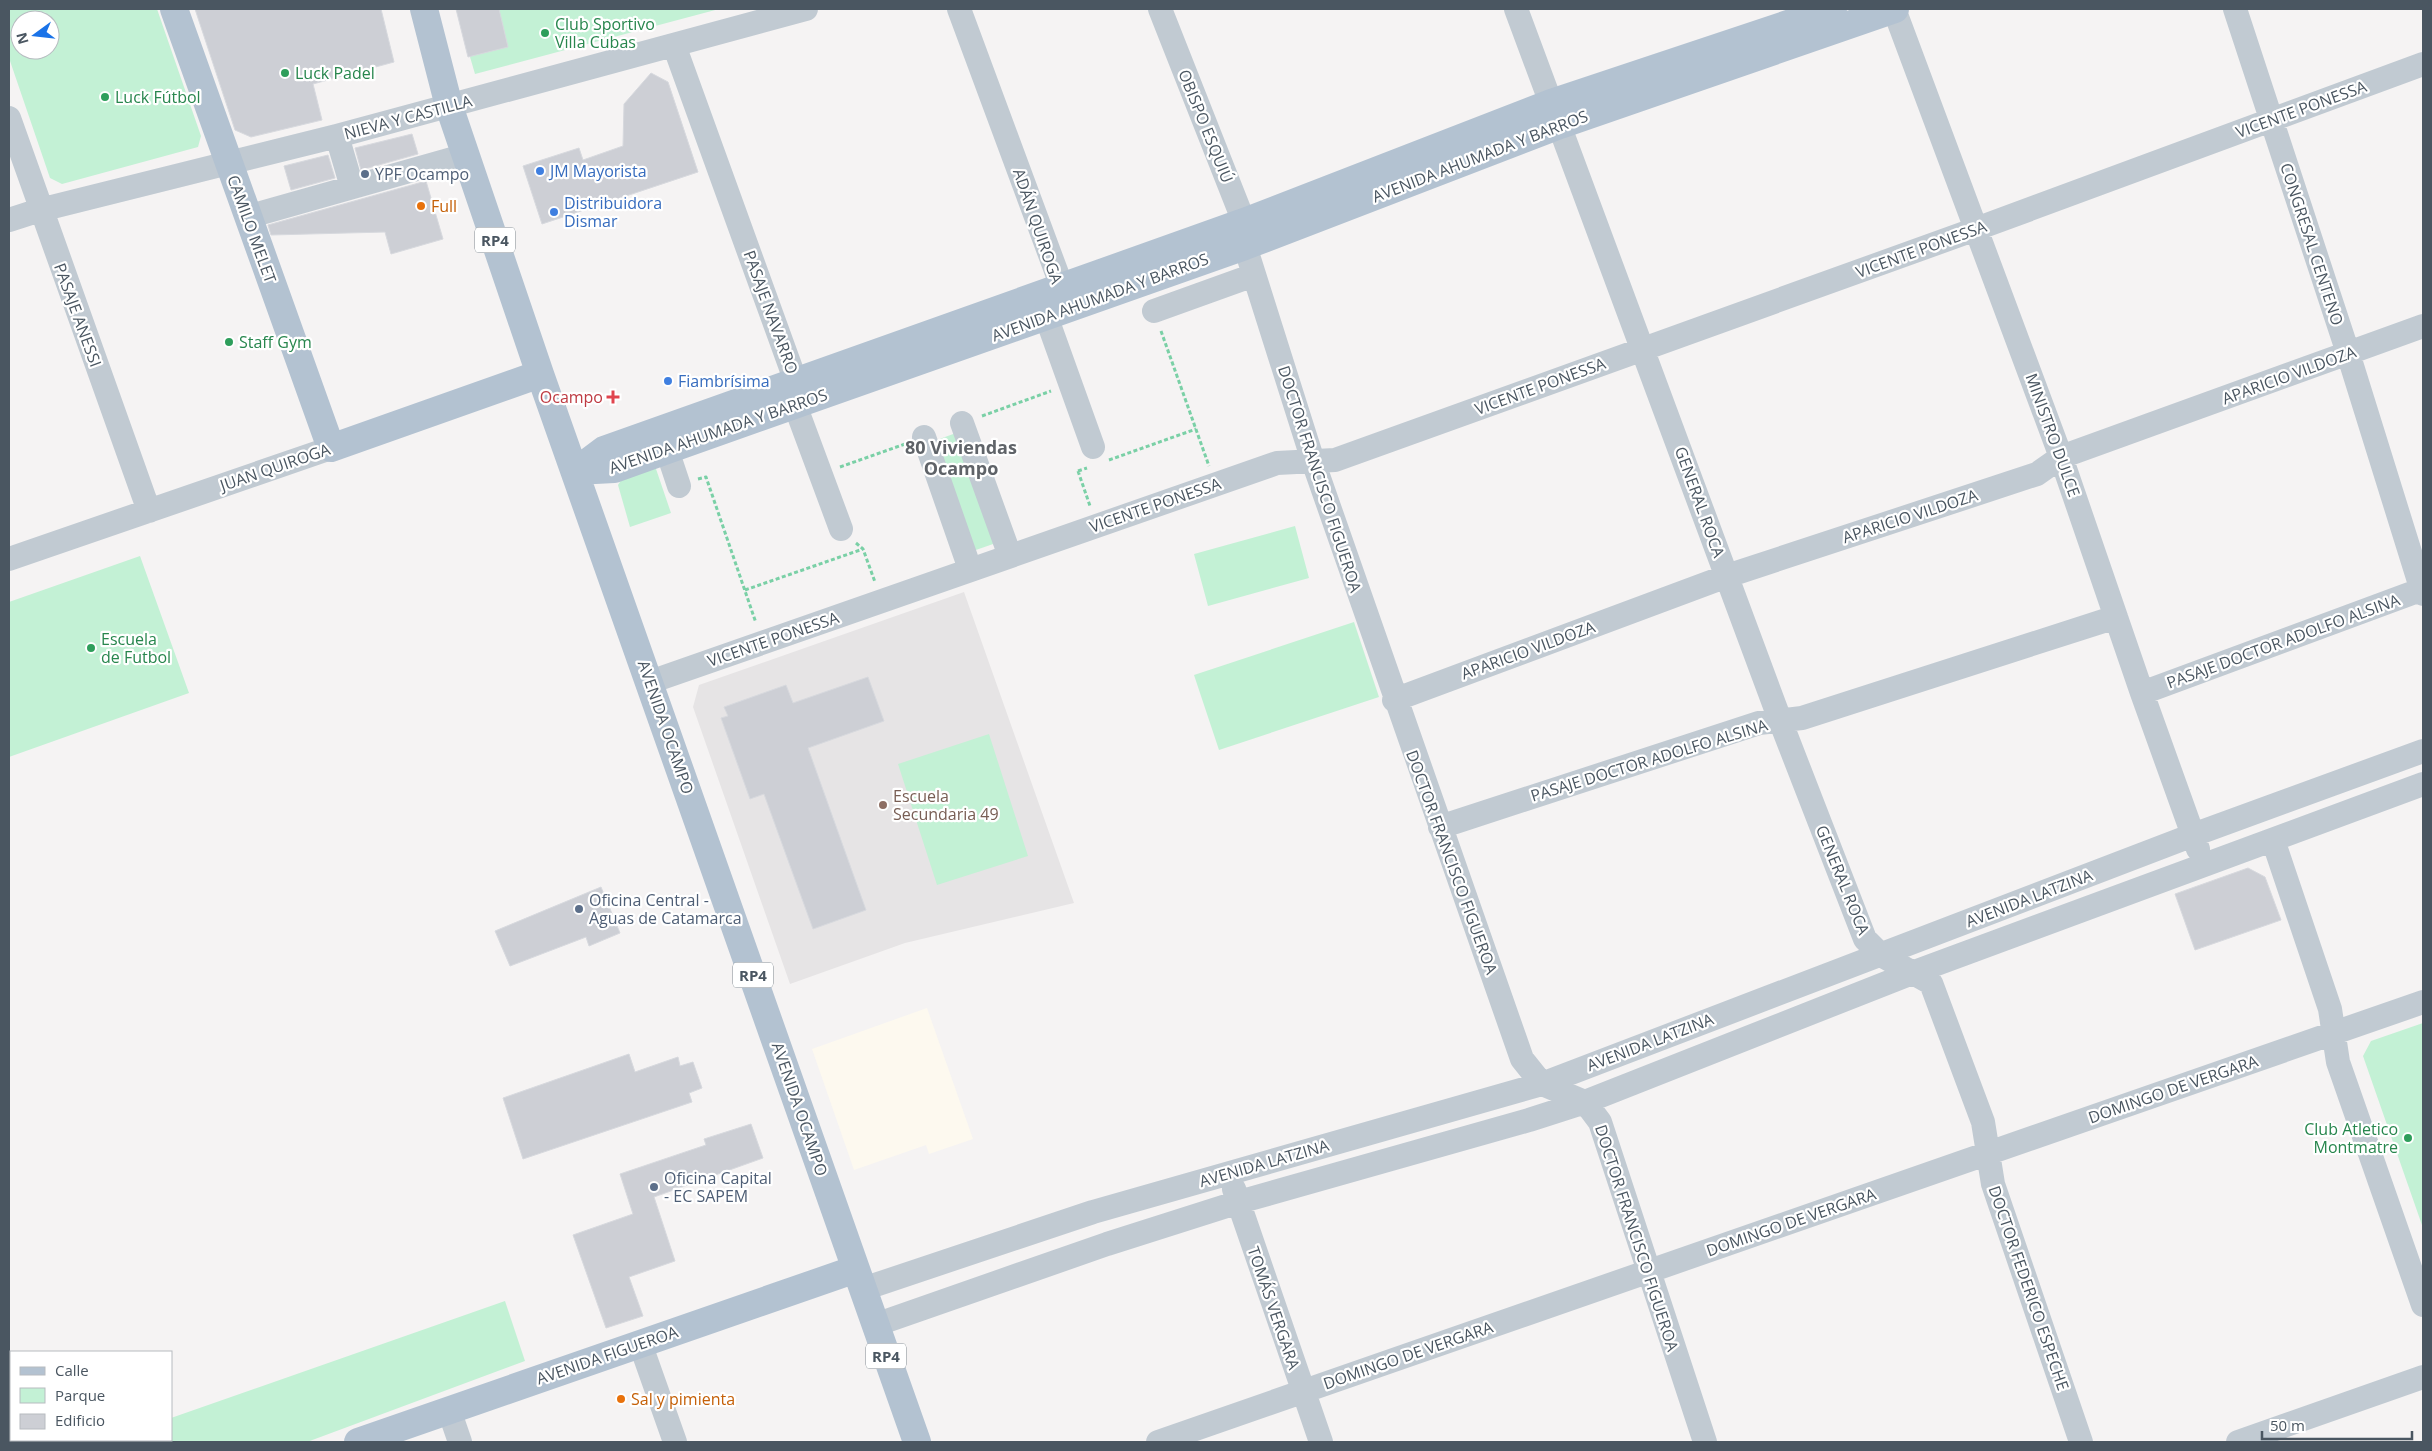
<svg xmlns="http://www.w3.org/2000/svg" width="2432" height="1451" viewBox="0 0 2432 1451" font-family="'Open Sans',sans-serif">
<rect width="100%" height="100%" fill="#f5f3f3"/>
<path fill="#fdf9ef" d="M927 1008 973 1139 929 1154 926 1145 854 1170 812 1049Z"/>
<path fill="#e6e4e5" d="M964 592 1074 903 905 943 790 984 693 707 699 685Z"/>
<path fill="#c3f1d5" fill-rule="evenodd" d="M9 9H157L201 136 198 147 62 184 50 178 9 58ZM20 20H50V50H20Z
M456 9H719L475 74Z
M956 433 996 543 973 551 934 441Z
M655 466 671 513 630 527 618 485 623 477Z
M1295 526 1309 578 1208 606 1194 554Z
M140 556 189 693 9 757V602Z
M1354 622 1379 697 1219 750 1194 675Z
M989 734 1028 856 937 885 898 764Z
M2423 1023V1228L2363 1056 2371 1041Z
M505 1301 525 1361 307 1442H102L109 1440H171V1418Z"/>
<path fill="#cdcfd5" stroke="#d7d9de" d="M195 9H381L394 62 313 84 322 120 251 137 235 130Z
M456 9H499L508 47 468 57Z
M651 73 668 82 698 172 542 224 523 166 579 148 583 160 623 146 624 104Z
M412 134 418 154 361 170 355 148Z
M328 155 335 178 291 190 284 166Z
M426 181 443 239 391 254 385 232 271 235 268 225Z
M868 677 884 721 808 748 866 910 813 929 764 794 750 799 721 718 728 716 724 707 786 685 793 703Z
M2248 868 2265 877 2281 920 2195 950 2175 894Z
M601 887 620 933 589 946 586 937 510 966 495 931Z
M629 1054 635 1072 678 1057 680 1066 693 1062 702 1088 689 1093 692 1102 523 1159 503 1098Z
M751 1124 763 1158 654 1197 675 1261 629 1277 643 1316 606 1328 573 1235 633 1214 620 1174 706 1145 704 1139Z"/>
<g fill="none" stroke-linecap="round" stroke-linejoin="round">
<path stroke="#7ad0a6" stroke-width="3" stroke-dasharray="4 2.5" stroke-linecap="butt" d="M1161 331 1209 466
M982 416 1051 391
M1109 460 1196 429
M840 467 905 444
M1078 471 1087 468
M1078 471 1090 506
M698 479 706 477 756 623
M856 543 863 549 875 582
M745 590 863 549"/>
<path stroke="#c1cad2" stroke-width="24" d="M959 9 1062 287 1046 316 1093 447
M1160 9 1244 222 1245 246 1313 461 1522 1059 1542 1084 1585 1102 1600 1122 1705 1442
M1516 9 1780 720 1865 939 1881 955 1931 983 1983 1122 1993 1184 2081 1442
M1894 9 2061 457 2142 693 2198 849
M2235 9 2348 353 2423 594
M674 45 796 382 795 405 841 529
M9 118 149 511
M337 136 352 187
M247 217 466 155
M9 220 40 210 337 136 806 9
M1154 311 1254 275
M962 423 1010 556
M924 437 970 569
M667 450 679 486
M9 559 331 448
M650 682 1277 463 1335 460 1976 229 2423 64
M2142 693 2423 589
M1394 700 1727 576 2037 474 2061 457 2423 326
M1440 827 1759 723 1802 718 2116 617
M2273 840 2330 1009 2338 1062 2423 1305
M1234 1189 1321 1442
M863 1289 1093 1212 1542 1084 2193 835 2423 751
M875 1325 1107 1244 1239 1202 1529 1120 1585 1102 1912 973 2423 784
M640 1343 675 1442
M9 1367 11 1374
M449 1410 460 1442
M35 1440 36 1442
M1158 1442 2423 1002
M2238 1442 2423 1377"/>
<path stroke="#b3c2d1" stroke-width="28" d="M174 9 331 448 540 374
M424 9 449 106 540 374 917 1442
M576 471 614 469 667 450 1245 246 1560 125 1895 9
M576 471 604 450 1244 222 1551 103 1833 9
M358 1442 856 1269"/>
</g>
<g fill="#2e9e5b" stroke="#fff" stroke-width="2">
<circle cx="545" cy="33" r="5"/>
<circle cx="285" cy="73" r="5"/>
<circle cx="105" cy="97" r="5"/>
<circle cx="229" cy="342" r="5"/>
<circle cx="91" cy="648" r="5"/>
<circle cx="2408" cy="1138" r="5"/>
</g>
<g fill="#3f7fe0" stroke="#fff" stroke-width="2">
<circle cx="540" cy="171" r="5"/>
<circle cx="554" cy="212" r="5"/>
<circle cx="668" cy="381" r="5"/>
</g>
<g fill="#5c6f8a" stroke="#fff" stroke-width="2">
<circle cx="365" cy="174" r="5"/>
<circle cx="579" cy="909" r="5"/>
<circle cx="654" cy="1187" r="5"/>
</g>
<g fill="#e8710a" stroke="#fff" stroke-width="2">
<circle cx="421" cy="206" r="5"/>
<circle cx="621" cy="1399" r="5"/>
</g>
<path fill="#e0444e" stroke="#fff" stroke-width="2" d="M610.5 389.5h5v5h5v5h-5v5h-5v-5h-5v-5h5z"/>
<circle fill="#8d6e63" stroke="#fff" stroke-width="2" cx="883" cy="805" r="5"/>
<g text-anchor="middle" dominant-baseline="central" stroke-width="4.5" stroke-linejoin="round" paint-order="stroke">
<g fill="#fff" stroke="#808990" stroke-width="1">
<rect x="475" y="227.5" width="40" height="25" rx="4"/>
<rect x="733" y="962.5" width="40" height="25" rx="4"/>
<rect x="866" y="1343.5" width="40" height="25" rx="4"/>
</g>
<g font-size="15" font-weight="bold" fill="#4a5661">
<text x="495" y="240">RP4</text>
<text x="753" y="975">RP4</text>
<text x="886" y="1356">RP4</text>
</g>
<g font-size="16" fill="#27864d" stroke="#fff" text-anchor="start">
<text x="555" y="24">Club Sportivo<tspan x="555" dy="18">Villa Cubas</tspan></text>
<text x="295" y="73">Luck Padel</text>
<text x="115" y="97">Luck Fútbol</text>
<text x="239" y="342">Staff Gym</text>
<text x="101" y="639">Escuela<tspan x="101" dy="18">de Futbol</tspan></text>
<text x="2398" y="1129" text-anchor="end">Club Atletico<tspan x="2398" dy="18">Montmatre</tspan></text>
</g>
<g font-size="16" fill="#4a5661" stroke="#fff">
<text transform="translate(2301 109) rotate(-20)">VICENTE PONESSA</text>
<text transform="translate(408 117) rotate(-15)">NIEVA Y CASTILLA</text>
<text transform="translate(1206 126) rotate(68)">OBISPO ESQUIÚ</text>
<text transform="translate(1480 156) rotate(-21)">AVENIDA AHUMADA Y BARROS</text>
<text transform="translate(1038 226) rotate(71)">ADÁN QUIROGA</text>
<text transform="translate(252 229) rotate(70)">CAMILO MELET</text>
<text transform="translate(2312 244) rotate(72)">CONGRESAL CENTENO</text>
<text transform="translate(1921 249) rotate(-20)">VICENTE PONESSA</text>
<text transform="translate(1100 297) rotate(-20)">AVENIDA AHUMADA Y BARROS</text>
<text transform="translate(771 312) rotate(70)">PASAJE NAVARRO</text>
<text transform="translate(78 315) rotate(70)">PASAJE ANESSI</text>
<text transform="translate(2289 375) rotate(-20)">APARICIO VILDOZA</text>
<text transform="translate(1540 386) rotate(-20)">VICENTE PONESSA</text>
<text transform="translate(718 431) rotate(-19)">AVENIDA AHUMADA Y BARROS</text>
<text transform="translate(2053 435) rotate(70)">MINISTRO DULCE</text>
<text transform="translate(275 467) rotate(-19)">JUAN QUIROGA</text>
<text transform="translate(1320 479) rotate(72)">DOCTOR FRANCISCO FIGUEROA</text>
<text transform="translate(1700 502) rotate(70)">GENERAL ROCA</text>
<text transform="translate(1155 505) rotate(-19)">VICENTE PONESSA</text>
<text transform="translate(1910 516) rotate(-18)">APARICIO VILDOZA</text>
<text transform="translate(773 639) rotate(-19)">VICENTE PONESSA</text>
<text transform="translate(2283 641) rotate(-20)">PASAJE DOCTOR ADOLFO ALSINA</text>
<text transform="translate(1528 650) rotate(-20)">APARICIO VILDOZA</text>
<text transform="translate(666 727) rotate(71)">AVENIDA OCAMPO</text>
<text transform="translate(1649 760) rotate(-17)">PASAJE DOCTOR ADOLFO ALSINA</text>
<text transform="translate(1452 862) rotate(70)">DOCTOR FRANCISCO FIGUEROA</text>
<text transform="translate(1843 880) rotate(68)">GENERAL ROCA</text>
<text transform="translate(2029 898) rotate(-21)">AVENIDA LATZINA</text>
<text transform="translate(1650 1042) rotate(-21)">AVENIDA LATZINA</text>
<text transform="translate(2173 1089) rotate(-19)">DOMINGO DE VERGARA</text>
<text transform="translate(800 1109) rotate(71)">AVENIDA OCAMPO</text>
<text transform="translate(1264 1163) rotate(-16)">AVENIDA LATZINA</text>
<text transform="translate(1791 1222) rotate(-19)">DOMINGO DE VERGARA</text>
<text transform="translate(1637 1238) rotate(72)">DOCTOR FRANCISCO FIGUEROA</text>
<text transform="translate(2029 1288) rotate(71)">DOCTOR FEDERICO ESPECHE</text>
<text transform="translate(1274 1308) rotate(71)">TOMÁS VERGARA</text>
<text transform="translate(607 1355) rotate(-19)">AVENIDA FIGUEROA</text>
<text transform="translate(1408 1355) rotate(-19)">DOMINGO DE VERGARA</text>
</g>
<g font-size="16" fill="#366cbe" stroke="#fff" text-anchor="start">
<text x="550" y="171">JM Mayorista</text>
<text x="564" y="203">Distribuidora<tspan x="564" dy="18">Dismar</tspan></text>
<text x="678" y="381">Fiambrísima</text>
</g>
<g font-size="16" fill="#4e5e75" stroke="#fff" text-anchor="start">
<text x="375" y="174">YPF Ocampo</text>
<text x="589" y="900">Oficina Central -<tspan x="589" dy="18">Aguas de Catamarca</tspan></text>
<text x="664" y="1178">Oficina Capital<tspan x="664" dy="18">- EC SAPEM</tspan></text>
</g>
<g font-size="16" fill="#c56008" stroke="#fff" text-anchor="start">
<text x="431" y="206">Full</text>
<text x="631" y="1399">Sal y pimienta</text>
</g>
<g font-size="16" fill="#be3a42" stroke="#fff" text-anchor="end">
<text x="603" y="397">Ocampo</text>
</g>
<g font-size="16" fill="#785e54" stroke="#fff" text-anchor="start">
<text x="893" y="796">Escuela<tspan x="893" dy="18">Secundaria 49</tspan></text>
</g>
<g font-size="18" font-weight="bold" fill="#5f6368" stroke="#fff">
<text x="961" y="447">80 Viviendas<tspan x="961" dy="21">Ocampo</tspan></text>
</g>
</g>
<rect width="2432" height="1451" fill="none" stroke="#4a5661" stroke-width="20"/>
<rect x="10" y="1351" width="162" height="90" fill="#ffffff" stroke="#b7bbc0"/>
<rect x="20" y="1367" width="25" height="8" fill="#b3c2d1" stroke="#b7bbc0"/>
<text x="55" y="1376" font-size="15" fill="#4a5661">Calle</text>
<rect x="20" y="1388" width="25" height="15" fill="#c3f1d5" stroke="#b7bbc0"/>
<text x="55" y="1401" font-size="15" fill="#4a5661">Parque</text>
<rect x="20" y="1414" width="25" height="15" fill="#cdcfd5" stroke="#b7bbc0"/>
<text x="55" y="1426" font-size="15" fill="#4a5661">Edificio</text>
<g transform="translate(35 35) rotate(255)"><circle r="24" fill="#ffffff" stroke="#b7bbc0"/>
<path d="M0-4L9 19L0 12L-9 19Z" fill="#1a73e8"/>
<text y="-8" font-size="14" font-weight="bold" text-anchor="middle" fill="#4a5661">N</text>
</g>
<path d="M2262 1431v8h150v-8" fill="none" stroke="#4a5661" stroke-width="2.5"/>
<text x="2270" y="1431" font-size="15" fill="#4a5661" stroke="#ffffff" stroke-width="4" paint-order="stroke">50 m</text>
</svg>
